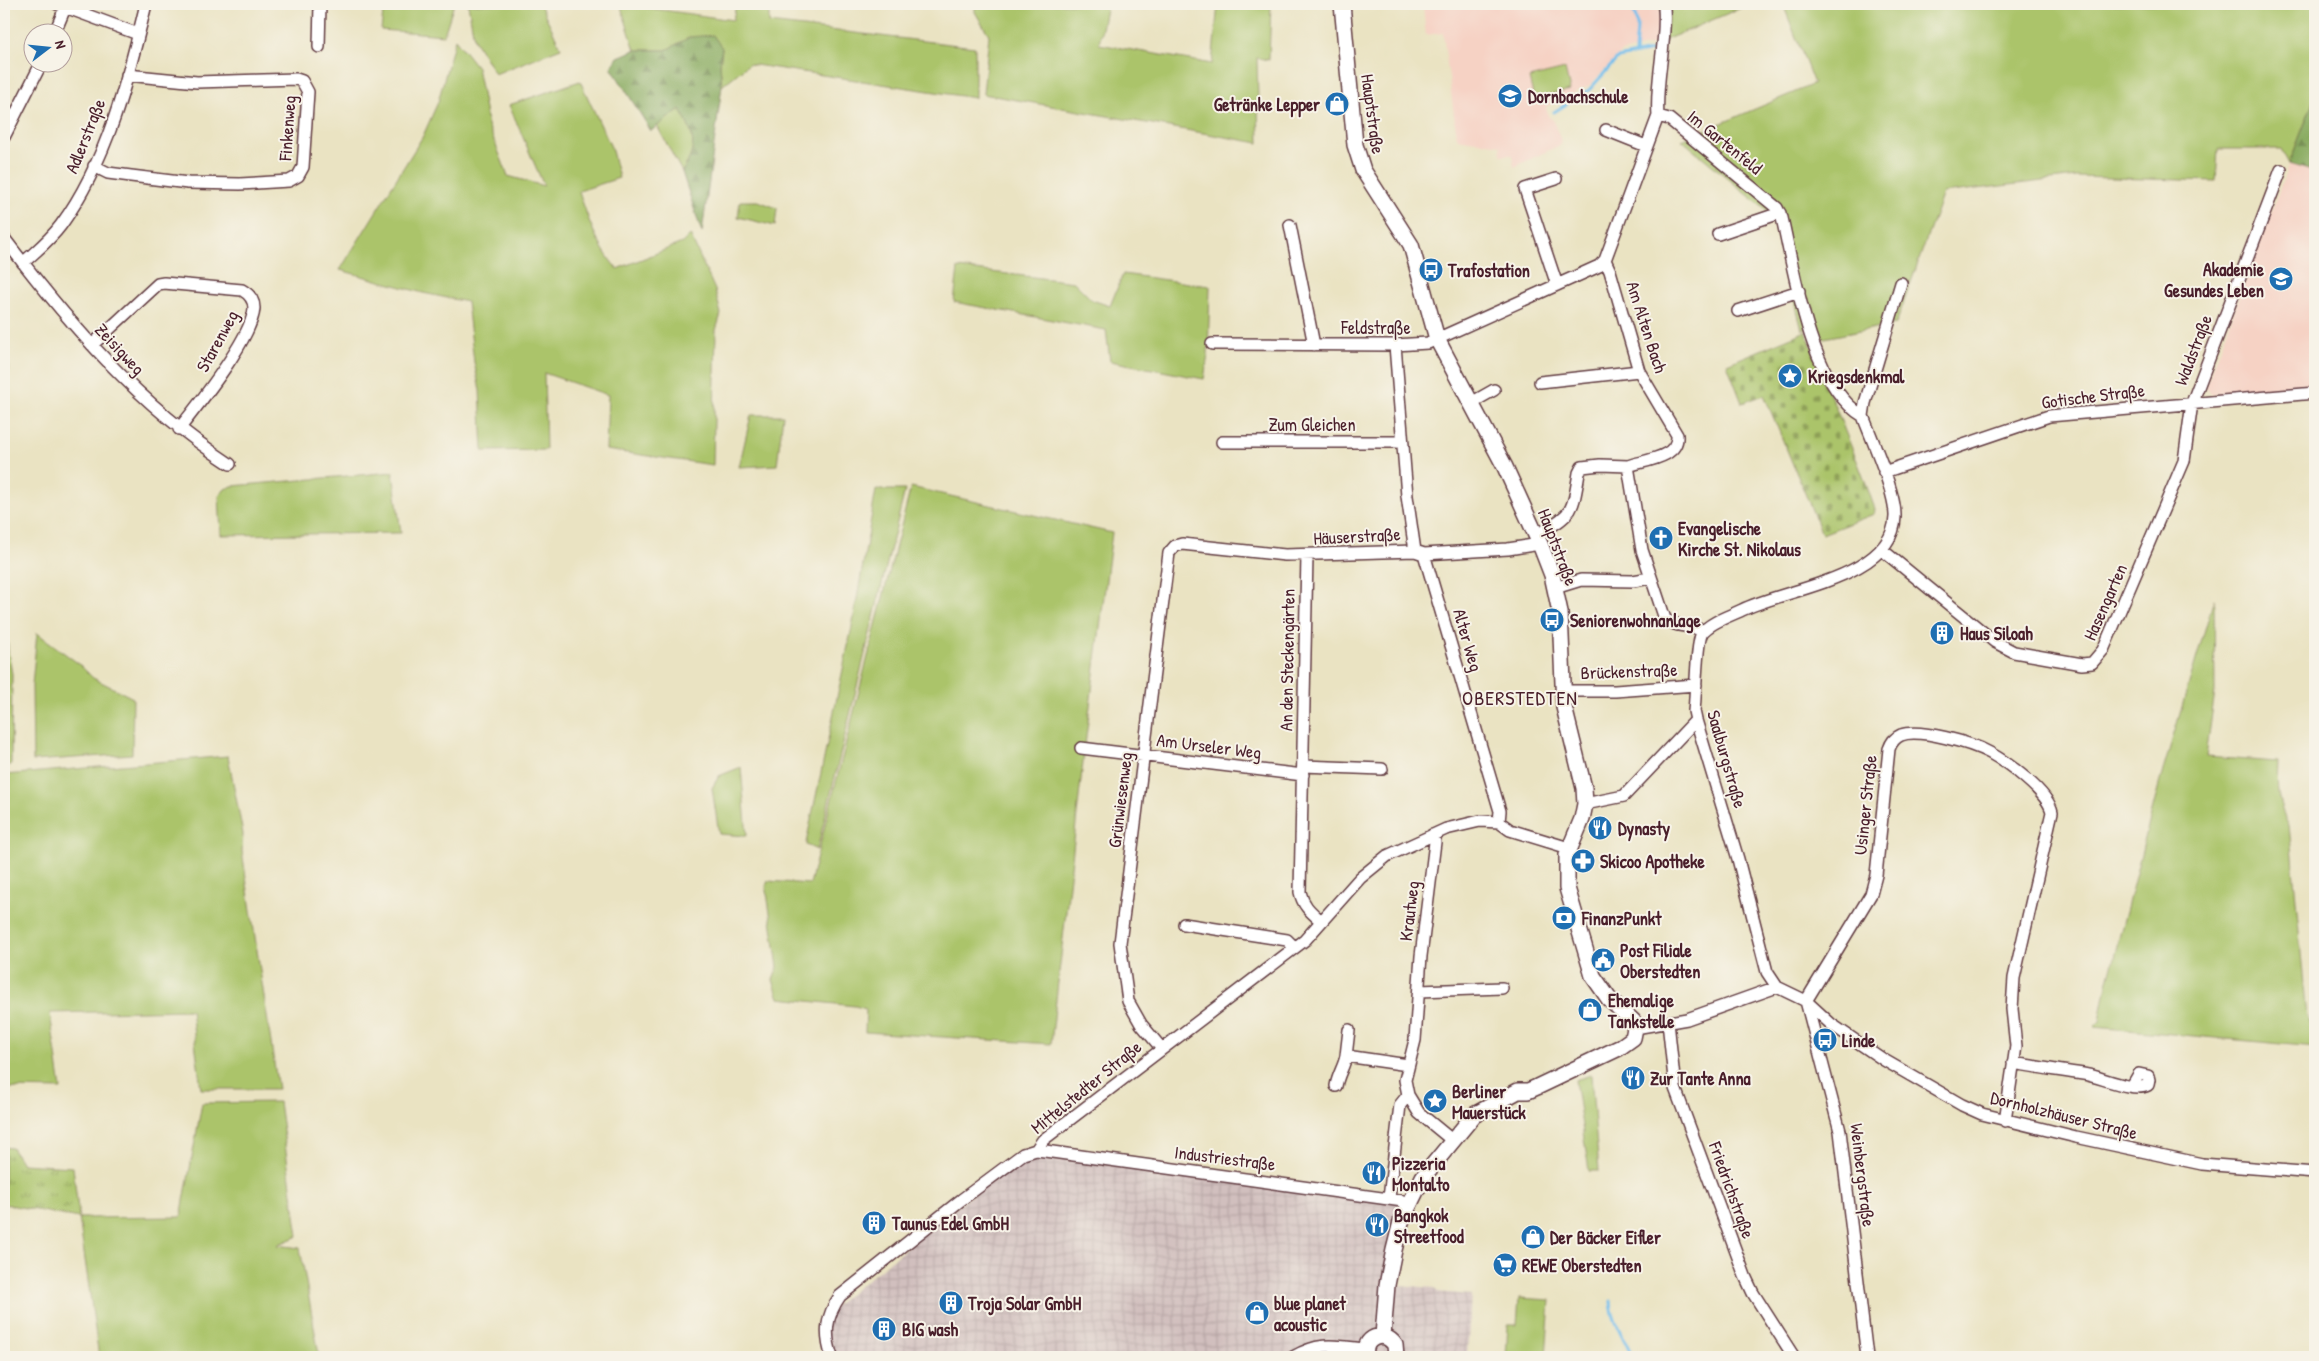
<svg xmlns="http://www.w3.org/2000/svg" width="2319" height="1361" viewBox="0 0 2319 1361" font-family="'Patrick Hand',sans-serif">
<defs>
<pattern id="industrial-grid" width="8" height="8" patternUnits="userSpaceOnUse" patternTransform="scale(1.25)"><rect width="8" height="8" fill="#d1bfbe"/><path d="M0 4h8M4 0v8" fill="none" stroke="#b5a4a3"/></pattern>
<pattern id="forest-firs" width="22" height="20" patternUnits="userSpaceOnUse" patternTransform="scale(1.25)"><rect width="22" height="20" fill="#88aa5e"/><path d="M5 1l3.5 6h-7zM16 11l3.5 6h-7z" fill="#718a4e"/></pattern>
<pattern id="cemetery-stones" width="16" height="16" patternUnits="userSpaceOnUse" patternTransform="scale(1.25)"><rect width="16" height="16" fill="#abc46a"/><path d="M2 7V4a2 2 0 0 1 4 0v3zM10 15v-3a2 2 0 0 1 4 0v3z" fill="#8d9f57"/></pattern>
<pattern id="park-tufts" width="24" height="20" patternUnits="userSpaceOnUse" patternTransform="scale(1.25)"><rect width="24" height="20" fill="#abc46a"/><path d="M3 7l-1-3M5 7V3M7 7l1-3M15 17l-1-3M17 17v-4M19 17l1-3" fill="none" stroke="#8d9f57"/></pattern>
</defs>
<rect width="100%" height="100%" fill="#f7f3e8"/>
<filter id="ink" filterUnits="userSpaceOnUse"><feTurbulence type="fractalNoise" baseFrequency=".02" numOctaves="2"/><feDisplacementMap in="SourceGraphic" scale="10" xChannelSelector="R" yChannelSelector="G"/><feConvolveMatrix kernelMatrix="1 2 1 2 8 2 1 2 1" color-interpolation-filters="sRGB"/></filter>
<filter id="wash" filterUnits="userSpaceOnUse"><feTurbulence type="fractalNoise" baseFrequency=".0096" numOctaves="4" result="noise"/><feDisplacementMap in="SourceGraphic" scale="20" xChannelSelector="R" yChannelSelector="G"/><feGaussianBlur stdDeviation="1.12" result="paint"/><feColorMatrix in="noise" values="0 0 0 0 0 0 0 0 0 0 0 0 0 0 0 0 0 1.4 0 .05"/><feComposite in="paint" operator="in"/></filter>
<g filter="url(#wash)">
<rect width="100%" height="100%" fill="#eae3c2"/>
<path fill="#f6d2c4" d="M1423 4H1660L1662 24 1658 43 1622 52 1590 85 1546 107 1548 116 1554 121 1562 144 1514 167 1512 155H1501L1500 145 1457 138 1443 33 1426 35Z
M2289 164 2315 172V386L2212 394 2206 387Z"/>
<path fill="url(#industrial-grid)" d="M1023 1154 1410 1202 1387 1284 1434 1288 1438 1292 1471 1295 1467 1357H823L818 1332 831 1309Z"/>
<path fill="#abc46a" stroke="#7a724a" d="M384 4H454L444 35 381 30Z
M468 4H540L561 48 495 74 474 39Z
M620 4 733 20 736 4H769V23L975 47V98L749 64 722 86 720 65 722 48 690 37 666 50H635Z
M975 4H1107L1099 44 1212 64 1218 4H1271L1269 60 1257 58 1259 143 983 94 989 35 975 12Z
M1660 4H1750L1658 43 1662 24Z
M1783 4H2315V97L2289 164 2281 149H2218L2216 181 2076 177 1943 193 1896 324 1819 339 1814 326 1802 330 1774 222 1767 211 1682 140 1814 84Z
M455 39 477 67 488 125 508 176 544 186 509 105 580 81 611 147 619 178 579 191C588 220 597 245 617 269L682 243 690 235 715 290 721 314 716 330 713 465 606 450 608 395 544 373 546 450 483 451 480 390 474 362 467 302 423 293 340 270 423 136 438 102Z
M1565 69 1570 90 1534 99 1529 78Z
M680 109C694 136 699 145 682 172L657 126Z
M740 201H758L777 208 775 226 738 217Z
M958 268 1074 282 1092 300 1110 306 1123 274 1210 286 1208 355 1204 379 1110 361 1106 330 954 302Z
M4 342 9 347 4 467Z
M751 415H783L777 465 739 467Z
M393 472 401 533 221 535 219 496 225 489 232 486Z
M911 487 1112 533 1084 753 1051 1044 865 1032 866 1009 855 1006 779 998 773 980 778 967 766 886 768 881 810 884Z
M876 490H905L817 850 806 845V843L852 627Z
M4 571 8 650 12 674 11 765H4Z
M2214 599 2215 691 2206 757 2278 762C2277 789 2276 801 2289 825L2307 1017 2315 1039V1047L2094 1027 2100 1021 2107 984 2160 781Z
M37 633 79 664 93 678 133 698 132 754 33 761 32 685Z
M228 756 243 834 242 851 278 1089H201L191 1010 50 1013 61 1089 4 1088V775Z
M741 767 747 836 719 834 712 788 719 776Z
M1591 1075 1599 1171H1589L1575 1080Z
M279 1102 298 1236 277 1245 300 1248 319 1355 315 1357H99L79 1218 181 1217 202 1103Z
M1519 1298 1550 1300 1546 1357H1506L1508 1325H1517Z"/>
<path fill="url(#forest-firs)" stroke="#696444" d="M713 35 722 48 720 65 722 86 702 233 682 172C699 145 694 136 680 109L651 131 611 67 618 57 635 50H666L690 37Z
M2315 97V172L2289 164Z"/>
<path fill="url(#cemetery-stones)" stroke="#7a724a" d="M1806 331C1827 391 1854 449 1875 509L1874 514 1822 534 1764 395 1742 403 1727 364Z"/>
<path fill="url(#park-tufts)" stroke="#7a724a" d="M4 1147 12 1148 22 1164 73 1167 79 1218 4 1204Z"/>
<g fill="none" stroke-linecap="round" stroke-linejoin="round">
<path stroke="#74bfed" stroke-width="3" d="M1630 4C1642 27 1635 31 1635 54
M1554 112 1589 90 1618 58 1656 50
M1611 1301C1612 1322 1625 1338 1632 1357"/>
</g>
</g>
<g filter="url(#ink)">
<g fill="none" stroke-linecap="round" stroke-linejoin="round">
<defs>
<path id="street" d="M57 4 138 34
M1664 8C1667 44 1655 80 1658 116L1669 119 1777 208 1782 218C1795 274 1810 385 1863 416
M55 32 65 8
M319 47 320 4
M1606 130 1646 146
M4 137 42 62
M94 166 108 173 131 176 188 183 240 184 289 181 298 176 303 167 308 92 302 81 296 79 197 82 127 75
M1556 179 1525 189 1557 285
M1290 225 1314 345
M1718 234 1780 213
M4 238C70 325 138 404 230 464
M1605 260 1658 116
M23 263C36 251 50 240 61 225 107 162 128 79 146 4
M1738 311 1799 291
M1212 344 1395 345 1428 343 1599 266 1605 260 1610 271 1639 371 1677 435C1679 458 1645 460 1628 466L1642 550 1665 619C1676 628 1690 624 1703 631
M92 345 158 284 164 283 242 290C249 294 254 299 254 308 253 337 198 405 179 429
M1395 345 1407 496 1415 551
M1540 382 1639 371
M1471 403 1494 390
M1222 442H1402
M1884 472 2049 416 2315 393
M1536 536C1573 512 1572 516 1579 473L1582 467 1600 465 1628 466
M1881 549 1995 642 2014 652 2082 664 2092 663 2103 650 2184 461 2192 403 2281 170
M1424 554 1500 811 1499 822
M1307 556 1300 892C1303 906 1311 912 1321 921
M1555 588 1581 580 1633 581 1650 578
M1563 691H1615L1696 685
M1081 748 1303 775
M1303 766 1382 769
M1585 804 1624 796 1696 720
M1184 924 1287 940 1294 947
M1777 987 1767 972 1738 859 1696 720 1694 711C1696 696 1696 643 1702 633 1710 622 1730 616 1742 610 1784 589 1893 578 1895 517 1896 493 1872 440 1863 416L1865 403 1901 283
M1419 991 1502 988
M1806 1001 1871 894 1876 875 1889 749C1891 743 1894 738 1901 735 1919 728 1972 743 1990 753 2008 763 2048 792 2052 812L2014 978 2012 1009 2016 1046 2005 1121
M1806 1001 1840 1131 1867 1357
M1668 1022 1675 1088 1745 1276 1753 1293 1794 1357
M1635 1028 1687 1019 1777 987 1806 1001 1831 1024 1884 1060 1962 1105 1982 1114 2076 1137 2202 1164 2315 1173
M1349 1030 1346 1056 1408 1065
M1162 1049 1141 1024 1128 1001 1120 943 1169 553 1175 546 1182 544 1285 555 1415 551 1424 554 1508 549 1540 544
M2013 1063C2037 1067 2060 1071 2083 1074 2100 1076 2133 1093 2148 1085L2149 1080 2148 1076 2139 1074 2132 1086
M1336 1086C1338 1074 1344 1067 1346 1056
M1408 1095 1419 1113 1453 1141
M1036 1150 1043 1140 1305 940 1360 878 1387 856 1446 829 1480 821 1499 822 1510 830 1569 848
M1389 1198 1400 1105 1408 1095 1405 1080 1415 1040 1421 956 1435 842 1432 835
M832 1357C824 1334 826 1316 840 1296L961 1200 1023 1154 1036 1150 1045 1151 1410 1202
M1293 1357C1321 1341 1335 1346 1365 1349"/>
<path id="secondary" d="M1342 4 1355 145 1363 170 1411 245 1437 339 1505 467 1540 544 1552 575 1560 612 1564 707 1584 788 1585 804 1582 819 1567 855V888L1593 976 1609 999 1633 1021 1635 1028 1633 1038 1619 1048 1537 1087 1528 1091H1518L1474 1115 1423 1177 1401 1222 1394 1250 1387 1285 1383 1336
M1366 1357C1362 1337 1384 1329 1395 1345L1396 1357"/>
</defs>
<use href="#street" stroke="#623c42" stroke-width="14"/>
<use href="#secondary" stroke="#623c42" stroke-width="18"/>
<use href="#street" stroke="#fff" stroke-width="11"/>
<use href="#secondary" stroke="#fff" stroke-width="15"/>
</g>
</g>
<defs>
<symbol id="school-disc" viewBox="-11 -11 22 22"><circle r="9.5" fill="#1f6fb2" stroke="#f7f3e8"/><path d="M0-5L7-2L0 1L-7-2ZM-4 1L0 2.5L4 1V4Q0 6-4 4Z" fill="#fff"/></symbol>
<symbol id="shop-disc" viewBox="-11 -11 22 22"><circle r="9.5" fill="#1f6fb2" stroke="#f7f3e8"/><path d="M-5-2.5h2.3a2.7 3.5 0 0 1 5.4 0H5L5.5 6h-11ZM-1.5-2.5h3a1.5 2.3 0 0 0-3 0Z" fill="#fff"/></symbol>
<symbol id="bus-disc" viewBox="-11 -11 22 22"><circle r="9.5" fill="#1f6fb2" stroke="#f7f3e8"/><path d="M-5-6H5V4H4V6H2V4H-2V6H-4V4H-5ZM-3.5-4V0h7V-4ZM-3.5 1.2v1.5H-2V1.2ZM2 1.2v1.5H3.5V1.2Z" fill="#fff"/></symbol>
<symbol id="sight-disc" viewBox="-11 -11 22 22"><circle r="9.5" fill="#1f6fb2" stroke="#f7f3e8"/><path d="M0-6L1.8-2.2L6-1.7L2.9 1.2L3.7 5.4L0 3.3L-3.7 5.4L-2.9 1.2L-6-1.7L-1.8-2.2Z" fill="#fff"/></symbol>
<symbol id="church-disc" viewBox="-11 -11 22 22"><circle r="9.5" fill="#1f6fb2" stroke="#f7f3e8"/><path d="M-1.2-6h2.4v3.5h3.3v2.4h-3.3V6h-2.4V-.1h-3.3v-2.4h3.3Z" fill="#fff"/></symbol>
<symbol id="building-disc" viewBox="-11 -11 22 22"><circle r="9.5" fill="#1f6fb2" stroke="#f7f3e8"/><path d="M-4-6H4V6H1V3H-1V6H-4ZM-2.5-4.3h1.7v1.8h-1.7ZM.8-4.3h1.7v1.8H.8ZM-2.5-1h1.7V.8h-1.7ZM.8-1h1.7V.8H.8Z" fill="#fff"/></symbol>
<symbol id="restaurant-disc" viewBox="-11 -11 22 22"><circle r="9.5" fill="#1f6fb2" stroke="#f7f3e8"/><path d="M-5-6h1v4h1v-4h1v4h1v-4h1v5L-1.5 .5V6h-2V.5L-5-1ZM5-6V6H3V1.5H1.5Q1.5-4 5-6Z" fill="#fff"/></symbol>
<symbol id="pharmacy-disc" viewBox="-11 -11 22 22"><circle r="9.5" fill="#1f6fb2" stroke="#f7f3e8"/><path d="M-2-6h4v4h4v4h-4v4h-4v-4h-4v-4h4Z" fill="#fff"/></symbol>
<symbol id="bank-disc" viewBox="-11 -11 22 22"><circle r="9.5" fill="#1f6fb2" stroke="#f7f3e8"/><path d="M-6-4H6V4H-6ZM0-2.3a2.3 2.3 0 1 0 0 4.6a2.3 2.3 0 1 0 0-4.6Z" fill="#fff"/></symbol>
<symbol id="civic-disc" viewBox="-11 -11 22 22"><circle r="9.5" fill="#1f6fb2" stroke="#f7f3e8"/><path d="M-.6-6.5H3V-4.5H.6V-3L4-1V1h2V6H-6V1h2V-1L-.6-3ZM-1.2 2.5V6h2.4V2.5Z" fill="#fff"/></symbol>
<symbol id="supermarket-disc" viewBox="-11 -11 22 22"><circle r="9.5" fill="#1f6fb2" stroke="#f7f3e8"/><path d="M-6-5.5h2.5l.6 2H6L4.5 2H-2.5L-4.4-4H-6ZM-1.5 3.2a1.3 1.3 0 1 0 .1 0ZM3 3.2a1.3 1.3 0 1 0 .1 0Z" fill="#fff"/></symbol>
</defs>
<g fill-rule="evenodd">
<use href="#school-disc" x="1496" y="82" width="28" height="28"/>
<use href="#shop-disc" x="1323" y="90" width="28" height="28"/>
<use href="#bus-disc" x="1417" y="256" width="28" height="28"/>
<use href="#school-disc" x="2267" y="265" width="28" height="28"/>
<use href="#sight-disc" x="1776" y="362" width="28" height="28"/>
<use href="#church-disc" x="1647" y="524" width="28" height="28"/>
<use href="#bus-disc" x="1538" y="606" width="28" height="28"/>
<use href="#building-disc" x="1928" y="619" width="28" height="28"/>
<use href="#restaurant-disc" x="1586" y="814" width="28" height="28"/>
<use href="#pharmacy-disc" x="1569" y="847" width="28" height="28"/>
<use href="#bank-disc" x="1550" y="904" width="28" height="28"/>
<use href="#civic-disc" x="1589" y="946" width="28" height="28"/>
<use href="#shop-disc" x="1576" y="996" width="28" height="28"/>
<use href="#bus-disc" x="1811" y="1026" width="28" height="28"/>
<use href="#restaurant-disc" x="1619" y="1064" width="28" height="28"/>
<use href="#sight-disc" x="1421" y="1087" width="28" height="28"/>
<use href="#restaurant-disc" x="1360" y="1159" width="28" height="28"/>
<use href="#building-disc" x="860" y="1209" width="28" height="28"/>
<use href="#restaurant-disc" x="1363" y="1211" width="28" height="28"/>
<use href="#shop-disc" x="1519" y="1223" width="28" height="28"/>
<use href="#supermarket-disc" x="1491" y="1251" width="28" height="28"/>
<use href="#building-disc" x="937" y="1289" width="28" height="28"/>
<use href="#shop-disc" x="1243" y="1299" width="28" height="28"/>
<use href="#building-disc" x="870" y="1315" width="28" height="28"/>
</g>
<g text-anchor="middle" dominant-baseline="central" stroke-width="4" stroke-linejoin="round" paint-order="stroke">
<g font-size="18" font-weight="bold" fill="#4a1f2b" stroke="#f7f3e8" text-anchor="start">
<text x="1528" y="96">Dornbachschule</text>
<text x="1320" y="104" text-anchor="end">Getränke Lepper</text>
<text x="2264" y="269" text-anchor="end">Akademie<tspan x="2264" dy="21">Gesundes Leben</tspan></text>
<text x="1448" y="270">Trafostation</text>
<text x="1808" y="376">Kriegsdenkmal</text>
<text x="1678" y="528">Evangelische<tspan x="1678" dy="21">Kirche St. Nikolaus</tspan></text>
<text x="1570" y="620">Seniorenwohnanlage</text>
<text x="1960" y="633">Haus Siloah</text>
<text x="1618" y="828">Dynasty</text>
<text x="1600" y="861">Skicoo Apotheke</text>
<text x="1582" y="918">FinanzPunkt</text>
<text x="1620" y="950">Post Filiale<tspan x="1620" dy="21">Oberstedten</tspan></text>
<text x="1608" y="1000">Ehemalige<tspan x="1608" dy="21">Tankstelle</tspan></text>
<text x="1842" y="1040">Linde</text>
<text x="1650" y="1078">Zur Tante Anna</text>
<text x="1452" y="1091">Berliner<tspan x="1452" dy="21">Mauerstück</tspan></text>
<text x="1392" y="1163">Pizzeria<tspan x="1392" dy="21">Montalto</tspan></text>
<text x="1394" y="1215">Bangkok<tspan x="1394" dy="21">Streetfood</tspan></text>
<text x="892" y="1223">Taunus Edel GmbH</text>
<text x="1550" y="1237">Der Bäcker Eifler</text>
<text x="1522" y="1265">REWE Oberstedten</text>
<text x="968" y="1303">Troja Solar GmbH</text>
<text x="1274" y="1303">blue planet<tspan x="1274" dy="21">acoustic</tspan></text>
<text x="902" y="1329">BIG wash</text>
</g>
<g font-size="18" fill="#4a1f2b" stroke="#f7f3e8">
<text transform="translate(1373 114) rotate(82)">Hauptstraße</text>
<text transform="translate(287 128) rotate(-86)">Finkenweg</text>
<text transform="translate(85 136) rotate(-68)">Adlerstraße</text>
<text transform="translate(1725 142) rotate(39)">Im Gartenfeld</text>
<text x="1376" y="327">Feldstraße</text>
<text transform="translate(1647 327) rotate(72)">Am Alten Bach</text>
<text transform="translate(217 341) rotate(-61)">Starenweg</text>
<text transform="translate(120 349) rotate(47)">Zeisigweg</text>
<text transform="translate(2193 350) rotate(-69)">Waldstraße</text>
<text transform="translate(2093 396) rotate(-7)">Gotische Straße</text>
<text x="1312" y="424">Zum Gleichen</text>
<text transform="translate(1357 536) rotate(-3)">Häuserstraße</text>
<text transform="translate(1558 547) rotate(69)">Hauptstraße</text>
<text transform="translate(2105 602) rotate(-66)">Hasengarten</text>
<text transform="translate(1468 640) rotate(74)">Alter Weg</text>
<text transform="translate(1287 660) rotate(-89)">An den Steckengärten</text>
<text transform="translate(1629 671) rotate(-2)">Brückenstraße</text>
<text transform="translate(1209 746) rotate(7)">Am Urseler Weg</text>
<text transform="translate(1727 759) rotate(74)">Saalburgstraße</text>
<text transform="translate(1120 800) rotate(-83)">Grünwiesenweg</text>
<text transform="translate(1865 805) rotate(-84)">Usinger Straße</text>
<text transform="translate(1409 911) rotate(-83)">Krautweg</text>
<text transform="translate(1086 1087) rotate(-39)">Mittelstedter Straße</text>
<text transform="translate(2064 1115) rotate(14)">Dornholzhäuser Straße</text>
<text transform="translate(1225 1158) rotate(7)">Industriestraße</text>
<text transform="translate(1863 1175) rotate(83)">Weinbergstraße</text>
<text transform="translate(1732 1190) rotate(70)">Friedrichstraße</text>
</g>
<g font-size="20" letter-spacing="1" fill="#4a1f2b" stroke="#f7f3e8">
<text x="1520" y="697">OBERSTEDTEN</text>
</g>
</g>
<rect width="2319" height="1361" fill="none" stroke="#f7f3e8" stroke-width="20"/>
<g transform="translate(48 48) rotate(74)"><circle r="24" fill="#f7f3e8" stroke="#b29e9c"/>
<path d="M0-4L9 19L0 12L-9 19Z" fill="#1f6fb2"/>
<text y="-8" font-size="14" font-weight="bold" text-anchor="middle" fill="#4a1f2b">N</text>
</g>
</svg>
